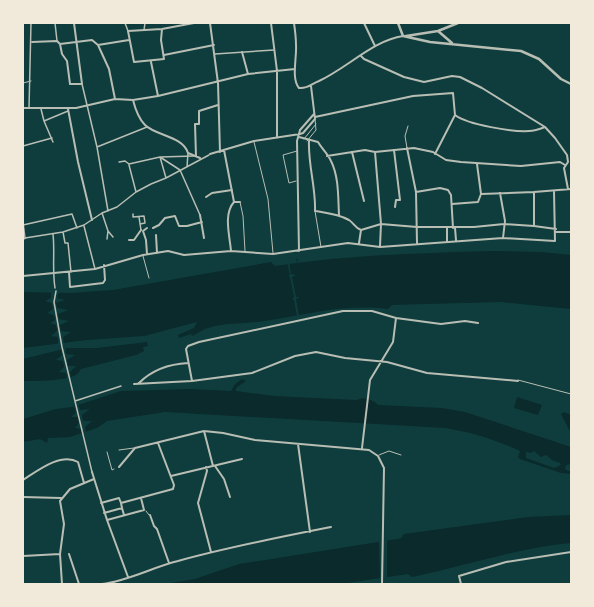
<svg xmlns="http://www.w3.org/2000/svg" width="594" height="607" viewBox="0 0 594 607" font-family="'Times New Roman',serif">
<rect width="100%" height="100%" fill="#0f3d3e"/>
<path fill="#0a2a2b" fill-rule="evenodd" d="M494 251 542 252 571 255V309L500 302 392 305 388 309C340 303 303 316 257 322 240 324 224 323 208 328 202 329 198 334 192 336L191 334 179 338 178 335 194 328 197 322 144 336 87 340 23 348V292L71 293 113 290 271 262 275 266C347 255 421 253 494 251Z
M147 342 148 346 143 347 144 351 136 355 81 369C79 371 79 373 77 374 70 381 34 381 23 381V359L68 348H97Z
M242 379 246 381 236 388V391L274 396 357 400C364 396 373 400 378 405L442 408 465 412 571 447V464L566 465 565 469 568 471H571V474L561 473 520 459 518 457 520 451C496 440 471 432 445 428L165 412 107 421 97 428 70 437 48 438 47 443 40 439 23 442V419L56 409 72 407 121 391 191 389 231 391 235 384ZM534 451 541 457 546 455 552 460 560 463 561 465 554 468 526 458V452L531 453Z
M517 397 542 405 538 415 514 408Z
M564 412 571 415V433L561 414Z
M571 515V543C517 548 466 566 412 577L408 574 340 584H165L195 579 239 564 397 539 401 538 404 534 528 517Z"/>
<path fill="#0f3d3e" d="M287 262H289L291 274 296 275 292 277 296 297H300L296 299 299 317H297L294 300 292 299 294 297 290 277 288 276 290 275Z
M51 291H59L57 298 65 300 56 303 57 308 68 310 58 314 59 319 69 321 60 325 61 331 71 332 63 337 64 343 66 345 58 346V337L51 336 57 331 56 325 50 323 55 320 54 315 47 313 53 309 52 303 45 301 51 298Z
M65 347 66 354 75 355 67 360 68 366H76L70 372 71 377H76L64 381 67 378 66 373 59 372 64 367 63 361 56 360 62 355 60 348Z
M80 402 78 403 80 410 90 409 82 415 83 421H92L85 427 86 433 94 431 80 436 82 435 81 429 75 428 79 423 78 417H71L76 412 73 405Z
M387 538V579L380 580 379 540Z"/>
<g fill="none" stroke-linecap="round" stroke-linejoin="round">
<path stroke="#0a2a2b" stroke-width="1" d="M297 262V259"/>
<path stroke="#b8beb3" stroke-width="1" d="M23 83 31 81
M304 139 316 124
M307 141 316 130 315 119
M254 142 268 199 273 253
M407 148 405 136 408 126
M296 181 289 183 283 155 297 151
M240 202 243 216 245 251
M315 211 321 247
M143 256 149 278
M518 380 571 394
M119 450 134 448
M107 452 112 470 114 469
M379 455 389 451 401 455
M146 511 149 515"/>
<path stroke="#b8beb3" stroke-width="1.5" d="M55 23 57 41
M125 23 128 31
M144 30 145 23
M215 54 274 50
M82 84 97 147 108 211
M29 108 31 23
M41 109 44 121 53 142
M44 121 68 111
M23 146 52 138
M97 147 147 127
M160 157 180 170 200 215
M160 157 194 156
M119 162 125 161 129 164
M129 164 160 157 166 178
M129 165 136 192
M187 167 188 153
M102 213 108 231 113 237
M133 214V217L144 216 145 223 140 224
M139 217 141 230
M23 222 25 238 63 232 84 225 102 213 117 207 136 192 151 184 166 178 209 155
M23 225 72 214 77 228
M84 226 95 269
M63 232 65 243H68L71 272
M53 234C55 252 52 269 55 288
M107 239 108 231
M56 291 54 302 62 347 92 472
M75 401 121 386"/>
<path stroke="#b8beb3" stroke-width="2" d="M210 23 218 83 220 152
M271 23 277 71V138
M294 23C295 30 296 38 296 45 297 57 291 79 299 88 308 89 311 84 319 81 347 68 374 40 403 36
M364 23 375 46
M162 29 161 40 164 59 134 62 128 31 162 29 194 23
M32 42 57 41 60 44 92 40 98 45 129 40
M60 44 62 54 67 61 70 84H82L74 23
M98 45 109 69 115 99
M242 52 248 74
M164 55 214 45
M361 56 364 59 404 77 424 82 452 76 460 77 482 88 545 127 555 138 567 155 568 162 564 168 568 189
M151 62 158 96
M133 100C135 108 139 119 145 125 156 136 183 136 188 153L200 158
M23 108H76L115 99 133 100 158 96 248 74 295 69
M68 109 78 162 92 220
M455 115C468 125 513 132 529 131 534 131 540 129 545 127
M315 117 413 96 453 93 455 115 435 154
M299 137 318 142C322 149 328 154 331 161 339 177 338 197 339 215
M309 141C308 165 316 188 315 211 327 213 338 214 349 220 354 223 355 228 361 230
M407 148 416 192 417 243
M224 150 234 202
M394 150 400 200H396L395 207
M352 152 364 201
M375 152 381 224 380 246
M210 154 254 141 300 134 303 133 315 119 311 86
M196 156 195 124H199V111L218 105
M327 156 365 150 375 152 414 148 433 152 446 160 461 162 521 166 560 162 565 165
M416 192 440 188 448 190 451 195 453 228
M500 193 505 221 503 238
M481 194 534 192
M206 197 212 193 232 190
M234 202H240
M452 204 478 202 481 194 477 164
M200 215 204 238
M153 228 159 225 165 218 175 216 179 226H187L202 222
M455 228 456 240
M556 229 534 226V192L571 189
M556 232H571
M156 235 157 253
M23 239 25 238
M129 240H134L141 230
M447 241V228
M359 243 361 230 381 224 417 227H474L504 224 534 226
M231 251C230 237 223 214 234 202
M299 251 297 141 300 130 314 114
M147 254 146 240 143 231 147 228
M69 272 70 287 103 283 105 280 104 265
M23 276 95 269 143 255 168 251 184 255 231 251 273 254 348 243 380 247 503 238 555 241 554 191
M192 381 186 349 188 346 199 342 343 311H372L396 318
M139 383C153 369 169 364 188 363
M134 384 192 381 252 373 295 356 316 352 345 358 387 362 427 373 518 381
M204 431 213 466
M298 444 310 532
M362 448 370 380 393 342 396 318 441 324 465 321 478 323
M215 466 224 479 230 497
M119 467 135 448 204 431 223 433 255 440 369 450 378 456 384 468 382 584
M206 467 207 471 198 503 211 552
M92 472 107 520 128 577
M171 476 242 459
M23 480C37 471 61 452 78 462L84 483
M23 497 61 498
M101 503 119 498 121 503 173 489 174 485 158 443
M122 508 124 515
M104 513 122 508 121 503
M150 515 154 526 157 529 169 563
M107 520 144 510 141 498
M69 554 79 584
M23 556 60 554
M62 584 60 554 64 524 60 501 70 489 94 479
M102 584C128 581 153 567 178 561 228 547 280 537 331 527
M461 584 459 576 506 562 571 552"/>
<path stroke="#b8beb3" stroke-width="2.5" d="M398 23 403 36
M438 31 452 43
M403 36 430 42 521 51 539 59 561 79 571 84
M406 36 438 31 458 23"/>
</g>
<rect width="594" height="607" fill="none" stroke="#f1e9da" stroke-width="48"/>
</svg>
